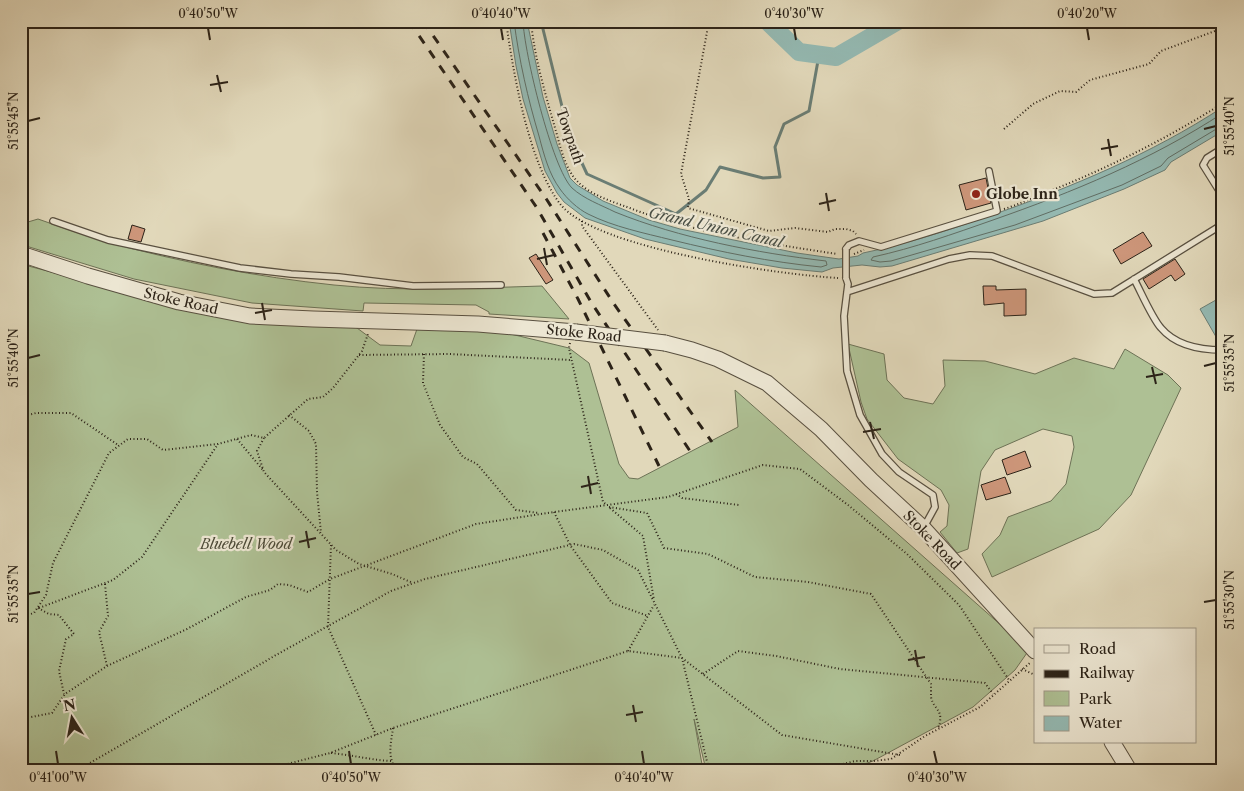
<svg xmlns="http://www.w3.org/2000/svg" width="1244" height="791" viewBox="0 0 1244 791" font-family="'Libre Caslon Text',serif">
<rect width="100%" height="100%" fill="#e1d8ba"/>
<filter id="stains"><feTurbulence type="fractalNoise" baseFrequency=".004" numOctaves="4"/><feColorMatrix values="0 0 0 0 .2 0 0 0 0 .09 0 0 0 0 .02 0 0 0 .5 -.17"/></filter>
<radialGradient id="worn" r=".72"><stop offset=".6" stop-color="#630" stop-opacity="0"/><stop offset="1" stop-color="#630" stop-opacity=".3"/></radialGradient>
<path fill="#aec094" stroke="#6d7256" d="M38 219C61 227 83 235 107 242 180 262 257 277 334 285 402 292 473 288 542 286L569 319 489 314V312L476 305 364 303 363 311 252 303 134 279 26 246 22 242 23 229 28 222Z
M21 264 178 306 353 325 380 345 411 346 417 329 494 330 569 348 589 363 619 464 629 478 638 479 738 427 735 390 1029 650 1015 670 973 707 873 761 848 770H706L694 719 703 770H21Z
M848 344 884 354 887 380 904 398 933 404 945 386 943 360 985 361 1035 374 1074 358 1114 369 1125 349 1168 375 1181 388 1131 495 1099 529 992 577 982 554 1000 535 1008 517 1051 501 1066 484 1074 447 1072 436 1043 429 995 450 981 471 968 549 957 553 940 532 947 526 949 505 941 490 898 459 867 419 861 402Z"/>
<path fill="#94b9b2" stroke="#6a7d74" d="M509 21H527L543 97 557 144 570 178 577 185 603 201 649 220 680 229 797 253 839 259 858 256 863 253C907 244 949 230 992 215 1072 187 1151 154 1223 107V131L1171 162 1165 170 1124 189 1043 221 892 266 880 267 862 265 833 268 822 272 782 268 729 259 645 239 585 218 564 202 557 193 545 171 523 99 516 66Z
M1223 296V340L1219 342 1200 309Z"/>
<g fill="none" stroke-linecap="round" stroke-linejoin="round">
<path stroke="#606e65" stroke-width="1" d="M514 21C519 60 528 99 539 136 544 155 549 174 560 189 567 199 578 209 588 214 614 227 644 233 672 240 721 252 770 262 821 267L827 265 826 261C757 253 679 238 615 212 601 205 584 199 572 188 552 168 524 52 523 21
M1223 113C1151 160 1073 192 993 220 953 234 914 248 873 257L871 260 880 262 891 261 1015 225 1122 185 1161 166 1168 158 1218 128 1223 127"/>
<path stroke="#6a7d74" stroke-width="3" d="M541 21 569 135 587 174 676 214 706 190 720 167 763 178 780 177 775 147 784 124 809 111 819 55"/>
<path stroke="#94b9b2" stroke-width="18" d="M767 21 799 52 836 57 898 21"/>
</g>
<path fill="#cd967a" stroke="#2c2318" d="M986 178 991 203 966 210 959 185Z
M132 225 145 229 141 242 128 239Z
M1143 232 1152 246 1121 264 1113 250Z
M536 254 553 280 546 284 529 258Z
M1175 259 1185 274 1175 281 1171 275 1149 289 1143 279Z
M983 286H996V290L1026 289V315L1004 316V303L984 305Z
M1025 451 1031 467 1007 475 1002 460Z
M1005 477 1011 493 986 500 981 485Z"/>
<g fill="none" stroke-linecap="round" stroke-linejoin="round">
<defs>
<path id="service" d="M1223 148 1207 158 1203 165 1223 197
M53 221 108 240 240 268 291 274 339 277 413 286 501 285
M846 249 849 245 859 241 881 247 997 211 989 171
M846 278 848 284 844 316 847 371 860 415 882 454 899 472 933 495 935 507 924 527
M1134 279C1141 292 1152 318 1161 328 1176 346 1201 350 1223 350
M847 292 949 259 970 255 992 256 1094 294 1112 293 1223 224"/>
<path id="tertiary" d="M21 254 88 276 179 302 250 316 313 319 478 324 576 332
M665 343 692 350 718 359 767 383 821 429 871 480 924 529 1035 651
M1112 742 1129 770"/>
</defs>
<use href="#service" stroke="#595040" stroke-width="8"/>
<use href="#tertiary" stroke="#595040" stroke-width="17"/>
<path stroke="#2c2318" stroke-width="2" stroke-dasharray="1 2.5" stroke-linecap="butt" d="M506 21C513 72 529 165 561 205 597 249 781 275 839 278
M531 21C534 55 544 89 553 121 559 140 563 166 577 181 589 194 610 201 627 207 694 233 766 243 837 254
M709 21 681 174 689 199 688 208 769 231 795 228 828 232 835 229H846L853 231 856 234
M1004 129 1033 104 1060 91 1076 92 1090 80 1149 64 1161 51 1215 31H1223
M1004 209C1017 205 1028 200 1040 195 1104 170 1165 140 1223 103
M582 221V226L658 330
M854 254 864 250
M570 343 569 348 603 502 607 505
M424 354 423 383 440 425 463 457 477 464 516 510 539 513
M359 355 449 354 571 360
M289 415 309 431 316 444 317 492 321 533
M21 417 36 413H71L118 445
M264 438 257 451 264 472 336 550 359 564 392 574 413 583
M237 439 263 470
M676 494 682 498 739 505
M609 507 647 513 664 548 708 554 755 577 808 582 871 594 931 684C931 688 931 693 931 697 934 711 945 709 938 729
M610 508 643 536 654 600
M554 512 570 545 612 603 648 616
M331 545 328 627 376 735
M105 584 108 616 99 632 107 666
M38 608 49 614 59 615 74 634 66 639 59 671 64 694
M39 608 113 580 142 557 218 444
M21 617 34 613 46 595 53 563 109 453 128 439H147L163 450 218 444 251 435 264 438 308 399 323 397 333 388 362 351 368 334
M628 651 654 605
M1022 669 1035 675
M703 674 738 651 776 656 840 669 985 683 993 694
M21 719 52 713 65 694 107 666 187 629 246 597 270 590 278 584 289 585 308 592 330 579 476 524 554 512 668 497 763 465 800 469 848 505 907 554 959 605 1009 680
M393 728C391 743 387 756 396 770
M331 753C352 755 371 760 391 761
M78 770 276 655 391 591 425 579 574 544 603 550 638 570 682 658 709 770
M264 770 330 753 393 728 628 651 682 658 782 735 900 755
M819 770 855 761H873L891 759 925 736 980 707 1031 662"/>
<use href="#service" stroke="#ece6d2" stroke-width="5.5"/>
<use href="#tertiary" stroke="#ece6d2" stroke-width="15"/>
<path stroke="#2c2318" stroke-width="3" stroke-dasharray="9 9" stroke-linecap="butt" d="M409 21 537 208 591 302 692 454
M423 21 547 200 614 304 712 442
M543 233 578 299 659 466"/>
<defs>
<path id="service-bridge" d="M846 278V249"/>
<path id="tertiary-bridge" d="M576 332 665 343"/>
</defs>
<use href="#service-bridge" stroke="#595040" stroke-width="8" stroke-linecap="butt"/>
<use href="#tertiary-bridge" stroke="#595040" stroke-width="17" stroke-linecap="butt"/>
<use href="#service-bridge" stroke="#ece6d2" stroke-width="5.5"/>
<use href="#tertiary-bridge" stroke="#ece6d2" stroke-width="15"/>
</g>
<path fill="none" stroke="#2c2318" stroke-width="2" d="M208 28 210 40M501 28 503 40M794 28 796 40M1087 28 1089 40M217 75 221 92M210 85 228 82M28 121 40 118M1204 129 1216 126M1108 139 1111 156M1101 149 1118 146M826 193 829 211M819 204 836 200M544 248 547 265M537 259 554 255M262 303 265 320M255 313 272 310M28 358 40 355M1204 366 1216 363M1152 367 1156 384M1146 377 1163 374M870 422 874 439M863 432 881 429M588 476 591 494M581 487 598 483M306 531 309 548M299 542 316 538M28 594 40 592M1204 602 1216 600M915 650 918 667M908 660 925 657M633 705 636 722M626 715 643 712M56 751 58 764M349 751 351 764M642 751 644 764M934 751 937 764"/>
<circle fill="#8f2418" stroke="#ece6d2" stroke-width="2" cx="976" cy="194" r="5"/>
<g text-anchor="middle" dominant-baseline="central" stroke-width="4.5" stroke-linejoin="round" paint-order="stroke">
<g font-size="14" fill="#2c2318" stroke="#ece6d2">
<text transform="translate(570 136) rotate(71)">Towpath</text>
<text transform="translate(181 301) rotate(13)">Stoke Road</text>
<text transform="translate(584 333) rotate(6)">Stoke Road</text>
<text transform="translate(932 540) rotate(46)">Stoke Road</text>
</g>
<g font-size="14" font-weight="bold" fill="#2c2318" stroke="#ece6d2" text-anchor="start">
<text x="986" y="194">Globe Inn</text>
</g>
<g font-size="14" font-style="italic" fill="#4c4a37" stroke="#ece6d2">
<text x="246" y="544">Bluebell Wood</text>
</g>
<g font-size="15" font-style="italic" fill="#4b5046" stroke="#ece6d2">
<text transform="translate(716 227) rotate(13)">Grand Union Canal</text>
</g>
</g>
<rect width="1244" height="791" fill="none" stroke="#e1d8ba" stroke-width="55"/>
<rect x="1034" y="628" width="162" height="115" fill="#ece6d2" stroke="#9f9888"/>
<rect x="1044" y="645" width="25" height="8" fill="#ece6d2" stroke="#9f9888"/>
<text x="1079" y="654" font-size="15" fill="#2c2318">Road</text>
<rect x="1044" y="670" width="25" height="8" fill="#2c2318" stroke="#9f9888"/>
<text x="1079" y="678" font-size="15" fill="#2c2318">Railway</text>
<rect x="1044" y="691" width="25" height="15" fill="#aec094" stroke="#9f9888"/>
<text x="1079" y="704" font-size="15" fill="#2c2318">Park</text>
<rect x="1044" y="716" width="25" height="15" fill="#94b9b2" stroke="#9f9888"/>
<text x="1079" y="728" font-size="15" fill="#2c2318">Water</text>
<g transform="translate(72 718) rotate(349)" stroke="#ece6d2" stroke-width="4" paint-order="stroke">
<path d="M0-4L9 19L0 12L-9 19Z" fill="#2c2318"/>
<text y="-8" font-size="14" font-weight="bold" text-anchor="middle" fill="#2c2318">N</text>
</g>
<rect x="28" y="28" width="1188" height="736" fill="none" stroke="#2c2318" stroke-width="2"/>
<g font-size="12" text-anchor="middle" fill="#2c2318">
<text x="208" y="18">0°40'50"W</text>
<text x="501" y="18">0°40'40"W</text>
<text x="794" y="18">0°40'30"W</text>
<text x="1087" y="18">0°40'20"W</text>
<text transform="translate(14 121) rotate(-90)" y="4">51°55'45"N</text>
<text transform="translate(1230 126) rotate(-90)" y="4">51°55'40"N</text>
<text transform="translate(14 358) rotate(-90)" y="4">51°55'40"N</text>
<text transform="translate(1230 363) rotate(-90)" y="4">51°55'35"N</text>
<text transform="translate(14 594) rotate(-90)" y="4">51°55'35"N</text>
<text transform="translate(1230 600) rotate(-90)" y="4">51°55'30"N</text>
<text x="58" y="782">0°41'00"W</text>
<text x="351" y="782">0°40'50"W</text>
<text x="644" y="782">0°40'40"W</text>
<text x="937" y="782">0°40'30"W</text>
</g>
<rect width="100%" height="100%" filter="url(#stains)"/>
<rect width="100%" height="100%" fill="url(#worn)"/>
</svg>
